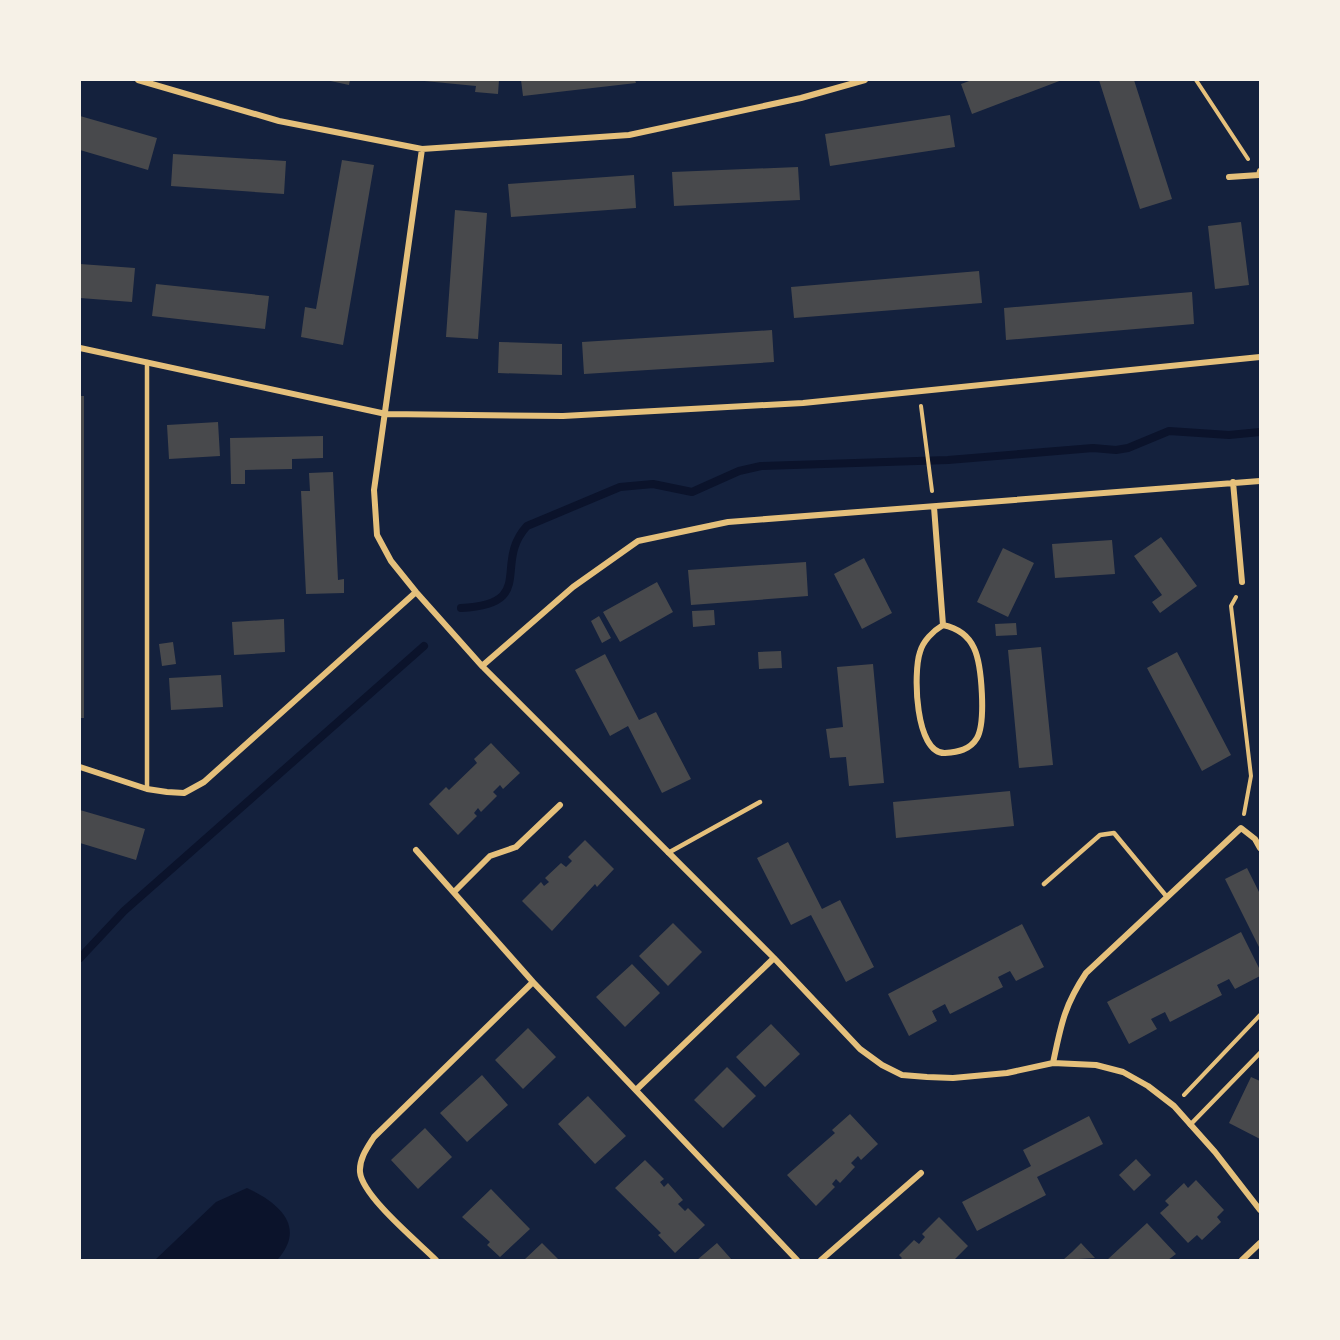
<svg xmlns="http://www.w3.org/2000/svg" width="1340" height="1340" viewBox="0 0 1340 1340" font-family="'Open Sans',sans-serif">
<rect width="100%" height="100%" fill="#14213d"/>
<path fill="#0b132b" d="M247 1188C279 1203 307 1227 277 1260H155L216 1202Z"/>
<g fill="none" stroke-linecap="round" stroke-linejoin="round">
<path stroke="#0b132b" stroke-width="8" d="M461 608C538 604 492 564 527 526L620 487 653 484 692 492 739 471 761 466 948 460 1093 448 1116 450 1128 448 1169 431 1229 435 1260 432
M80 958 124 911 424 646"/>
</g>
<path fill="#48494c" d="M326 80H350L349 85Z
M414 80H499L498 94 475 92 476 86Z
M521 80H635L636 83 523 96Z
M972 80H1062L972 114 961 84Z
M1099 80H1134L1172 199 1140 209Z
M950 115 955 147 830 166 825 134Z
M80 116 157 138 148 170 80 150Z
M173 154 286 161 284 194 171 186Z
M342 160 374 165 343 345 301 337 305 307 316 309Z
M798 167 800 200 674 206 672 172Z
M634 175 636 208 511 217 508 184Z
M455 210 487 213 478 339 446 337Z
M1241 222 1249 285 1215 289 1208 226Z
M80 264 135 268 132 302 80 298Z
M979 271 982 303 794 318 791 287Z
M156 284 269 296 265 329 152 316Z
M1192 292 1194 324 1006 340 1004 308Z
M772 330 774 362 584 374 582 342Z
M499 342 562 344V375L498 373Z
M80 396H84V718H80Z
M218 422 220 456 169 459 167 425Z
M323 436V458L292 459V469L245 470V484H231L230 438Z
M333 472 338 580 344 579V593L306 594 301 491H310L309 473Z
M1161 537 1197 586 1160 613 1152 602 1162 595 1134 556Z
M1112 540 1115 574 1055 578 1052 544Z
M1003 548 1034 563 1008 617 977 602Z
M864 558 892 613 862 629 834 574Z
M806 562 808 596 691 605 688 570Z
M657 582 673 612 620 642 603 612Z
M714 610 715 625 693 627 692 611Z
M599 616 611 638 602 643 591 621Z
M284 619 285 652 234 655 232 622Z
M1016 623 1017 635 996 636 995 624Z
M173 642 176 664 162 666 159 644Z
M1041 647 1053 765 1019 768 1008 650Z
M781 651 782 668 759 669 758 652Z
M1177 652 1231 755 1202 771 1147 668Z
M605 654 639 720 656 712 691 779 662 793 628 726 610 736 575 670Z
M873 664 884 783 849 786 846 757 830 758 826 729 843 727 837 667Z
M221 675 223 707 171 710 169 678Z
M491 743 520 773 503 789 500 785 493 792 497 796 481 812 478 808 474 813 477 816 458 835 429 804 446 787 449 790 477 763 474 759Z
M1010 791 1014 826 896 838 893 802Z
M80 810 145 829 136 860 80 843Z
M585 840 614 869 597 887 595 884 552 931 522 901 541 882 544 886 549 882 545 878 561 863 566 867 572 861 568 857Z
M788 842 822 909 840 900 874 967 846 982 811 915 791 925 757 858Z
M1247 868 1260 894V949L1225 879Z
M673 923 702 952 668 986 639 956Z
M1022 924 1044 967 1016 981 1010 971 998 977 1003 987 950 1014 945 1004 932 1011 937 1021 909 1036 888 994Z
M1241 932 1260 970V976L1235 989 1229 979 1217 985 1222 995 1170 1022 1165 1012 1151 1019 1157 1029 1129 1044 1107 1002Z
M632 964 660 993 625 1027 596 997Z
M771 1024 800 1054 765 1087 736 1057Z
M528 1028 556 1057 523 1089 495 1060Z
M727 1067 756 1096 723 1128 694 1100Z
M482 1075 508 1105 467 1142 440 1113Z
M1251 1077 1260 1081V1139L1229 1123Z
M588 1096 626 1136 595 1164 558 1124Z
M850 1114 878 1144 861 1160 858 1156 851 1163 855 1167 840 1183 836 1179 832 1184 835 1187 816 1206 787 1175 835 1133 832 1130Z
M1089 1116 1103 1144 1037 1177 1046 1195 977 1231 962 1202 1031 1166 1023 1150Z
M425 1128 452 1157 418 1189 391 1160Z
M1136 1159 1151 1175 1134 1191 1119 1175Z
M645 1160 664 1179 660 1182 664 1187 668 1183 683 1200 678 1204 685 1211 688 1208 705 1225 675 1253 658 1235 661 1233 615 1188Z
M1196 1180 1224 1210 1217 1217 1221 1222 1202 1240 1197 1235 1188 1243 1160 1213 1169 1205 1165 1201 1184 1183 1188 1188Z
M491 1189 530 1229 500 1257 487 1245 490 1242 462 1217Z
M939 1217 968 1246 954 1260H900L902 1258 899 1255 914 1240 919 1244 925 1237 922 1234Z
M1147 1223 1176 1254 1168 1260H1107Z
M542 1243 559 1260H524Z
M717 1243 732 1260H697Z
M1081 1243 1095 1258 1063 1260 1072 1252Z"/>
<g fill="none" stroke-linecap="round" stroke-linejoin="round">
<path stroke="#e5c07b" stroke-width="4" d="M1196 80 1248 159
M921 406 932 491
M1236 597 1231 606 1251 776 1244 814
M1184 1095 1260 1015"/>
<path stroke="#e5c07b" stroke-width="4.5" d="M147 362V789
M668 853 760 802
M1044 884 1100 835 1114 833 1167 897
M1190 1125 1260 1053"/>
<path stroke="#e5c07b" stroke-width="6" d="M138 80 279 121 422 149 629 135 801 98 865 80
M422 149 374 490 377 535 391 561 416 592 482 666 774 958 860 1049 882 1065 902 1075 927 1077 953 1078 1007 1073 1053 1063 1096 1065 1123 1072 1148 1086 1174 1106 1215 1152 1260 1210
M1229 177 1259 175 1260 171
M80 348 386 414 563 416 803 403 1260 357
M1233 482 1242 582
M934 507 943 625C957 628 968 635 974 648 982 665 986 722 977 738 970 750 958 752 945 753 915 754 913 672 920 652 923 641 933 631 943 625
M482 666 573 587 638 541 728 522 1260 481
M80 767 147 789 167 792 184 793 204 782 416 592
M416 850 533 982
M454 892 490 856 516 847 560 805
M1053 1063C1061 1025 1064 1006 1086 973L1241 828 1255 839 1260 848
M637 1089 774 958
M436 1260C418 1242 362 1196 360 1172 359 1159 367 1148 374 1137L533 982 797 1260
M821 1260 921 1173
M1242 1260 1260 1243"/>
</g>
<rect width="1340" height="1340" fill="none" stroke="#f6f1e7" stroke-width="162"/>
</svg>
